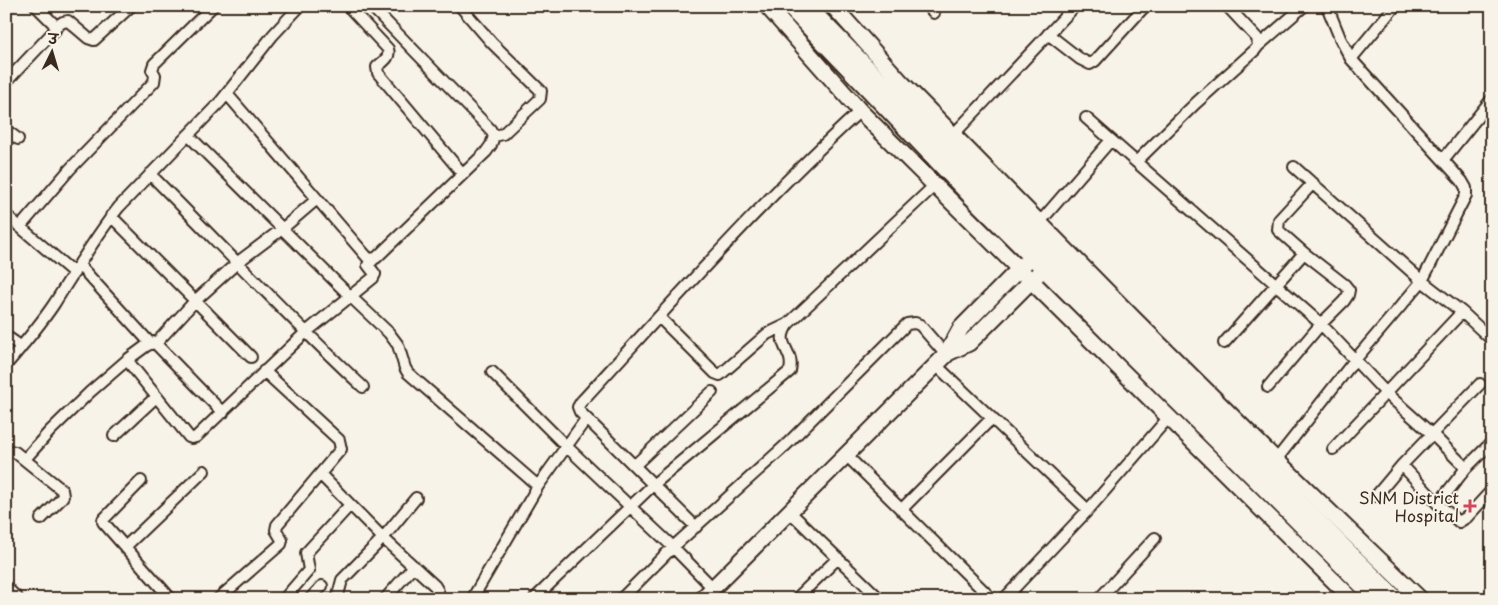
<svg xmlns="http://www.w3.org/2000/svg" width="1498" height="605" viewBox="0 0 1498 605" font-family="'Playpen Sans','Playpen Sans Deva',sans-serif">
<rect width="100%" height="100%" fill="#f7f3e8"/>
<filter id="ink" filterUnits="userSpaceOnUse"><feTurbulence type="fractalNoise" baseFrequency=".02" numOctaves="2"/><feDisplacementMap in="SourceGraphic" scale="10" xChannelSelector="R" yChannelSelector="G"/><feConvolveMatrix kernelMatrix="1 2 1 2 8 2 1 2 1" color-interpolation-filters="sRGB"/></filter>
<g filter="url(#ink)">
<g fill="none" stroke-linecap="round" stroke-linejoin="round">
<defs>
<path id="street" d="M348 6 388 49C391 58 382 62 377 67L378 73 462 173
M460 6 492 43 541 91 540 99 506 131 503 134 494 136
M928 6 934 13
M6 8 8 6
M55 27 63 22 68 21 88 38 94 40 131 6
M1048 34 1080 59 1090 64 1095 61 1145 6
M1258 46 1304 6
M1351 59 1395 6
M6 82 55 30 54 24 36 6
M227 94 367 257 370 259 376 258 486 152 491 145 494 136 490 129 371 6
M1086 118 1321 324 1387 394 1433 435 1466 468
M6 130 18 139
M188 135 350 296 389 333 398 345 405 368 408 373 538 486
M953 135 1075 6
M1443 160 1492 99
M1136 162 1196 103 1255 50 1258 46 1257 38 1227 6
M1294 167 1422 281 1462 312 1492 340
M150 174C221 245 290 319 363 387
M6 215 74 273
M111 216 251 357
M1040 222 1111 140
M20 227 70 169 154 82 155 75 152 70 154 64 213 6
M79 265 151 344
M659 317 715 373 720 375 767 334 788 324
M6 336 22 347
M155 343 223 413
M1224 343 1304 253
M127 360 189 437 192 438 196 437 305 333 373 278 375 274 368 265 373 260
M6 365C23 345 40 325 54 304 75 271 95 237 119 207L221 101 273 35 300 6
M936 365 1088 510
M492 372 566 446 673 547 713 588
M1268 387 1321 324 1344 301 1348 295 1349 290 1345 285 1304 253 1278 230 1279 220 1313 183
M114 436 156 397
M1333 449 1462 312
M6 450 15 452 62 490 63 496 60 500 41 519
M846 455 992 599
M25 459 50 431 90 392 127 360 146 346 159 340 195 301 238 262 282 229 317 199
M1276 460 1354 361 1422 281 1466 195V188L1462 181 1351 59 1340 38 1327 6
M635 465 712 392
M1402 465 1438 504 1459 522 1467 517 1492 490
M320 474 383 538 435 586 438 591 437 599
M141 481 103 520V522L171 599
M1376 496 1402 465 1480 384
M1438 504 1466 468 1492 442
M901 510 992 418
M790 512 880 599
M696 527 580 412 578 407 581 402C672 303 761 201 860 111
M125 547 204 471
M6 587 18 599
M218 599 281 544 282 540 276 530 277 525 341 449 339 440 264 371
M284 599 309 570 306 553 350 505
M310 599 322 586
M337 599 342 580 383 538 416 498
M385 599 414 566
M472 599 538 486 586 419
M534 599 654 484 790 371C795 349 773 346 788 324L935 185
M621 599 673 547 786 445 907 324 915 323 920 325 946 355
M796 599 838 558
M1004 599 1088 510 1169 417
M1099 599 1155 538"/>
<path id="secondary" d="M767 6 860 111 1352 599
M833 6 901 82 1134 319 1276 460 1420 599
M948 353 969 343 1038 274
M702 599 946 355 961 328 1026 262"/>
<path id="primary" d="M789 6 970 195 1376 599
M807 6C1001 206 1198 403 1396 599"/>
</defs>
<use href="#street" stroke="#3b2a1e" stroke-width="14"/>
<use href="#secondary" stroke="#3b2a1e" stroke-width="19"/>
<use href="#primary" stroke="#3b2a1e" stroke-width="20"/>
<use href="#street" stroke="#f7f3e8" stroke-width="10"/>
<use href="#secondary" stroke="#f7f3e8" stroke-width="15"/>
<use href="#primary" stroke="#f7f3e8" stroke-width="16"/>
</g>
</g>
<path fill="#d1495b" stroke="#f7f3e8" stroke-width="2" d="M1467.5 498.5h5v5h5v5h-5v5h-5v-5h-5v-5h5z"/>
<g text-anchor="middle" dominant-baseline="central" stroke-width="4" stroke-linejoin="round" paint-order="stroke">
<g font-size="16" fill="#3b2a1e" stroke="#f7f3e8" text-anchor="end">
<text x="1459" y="497">SNM District<tspan x="1459" dy="18">Hospital</tspan></text>
</g>
</g>
<rect width="1498" height="605" fill="none" stroke="#f7f3e8" stroke-width="25"/>
<rect x="12" y="12" width="1473" height="580" fill="none" stroke="#3b2a1e" stroke-width="2" filter="url(#ink)"/>
<g transform="translate(52 52) rotate(5)" stroke="#f7f3e8" stroke-width="4" paint-order="stroke">
<path d="M0-4L9 19L0 12L-9 19Z" fill="#3b2a1e"/>
<text y="-8" font-size="14" font-weight="bold" text-anchor="middle" fill="#3b2a1e">उ</text>
</g>
</svg>
